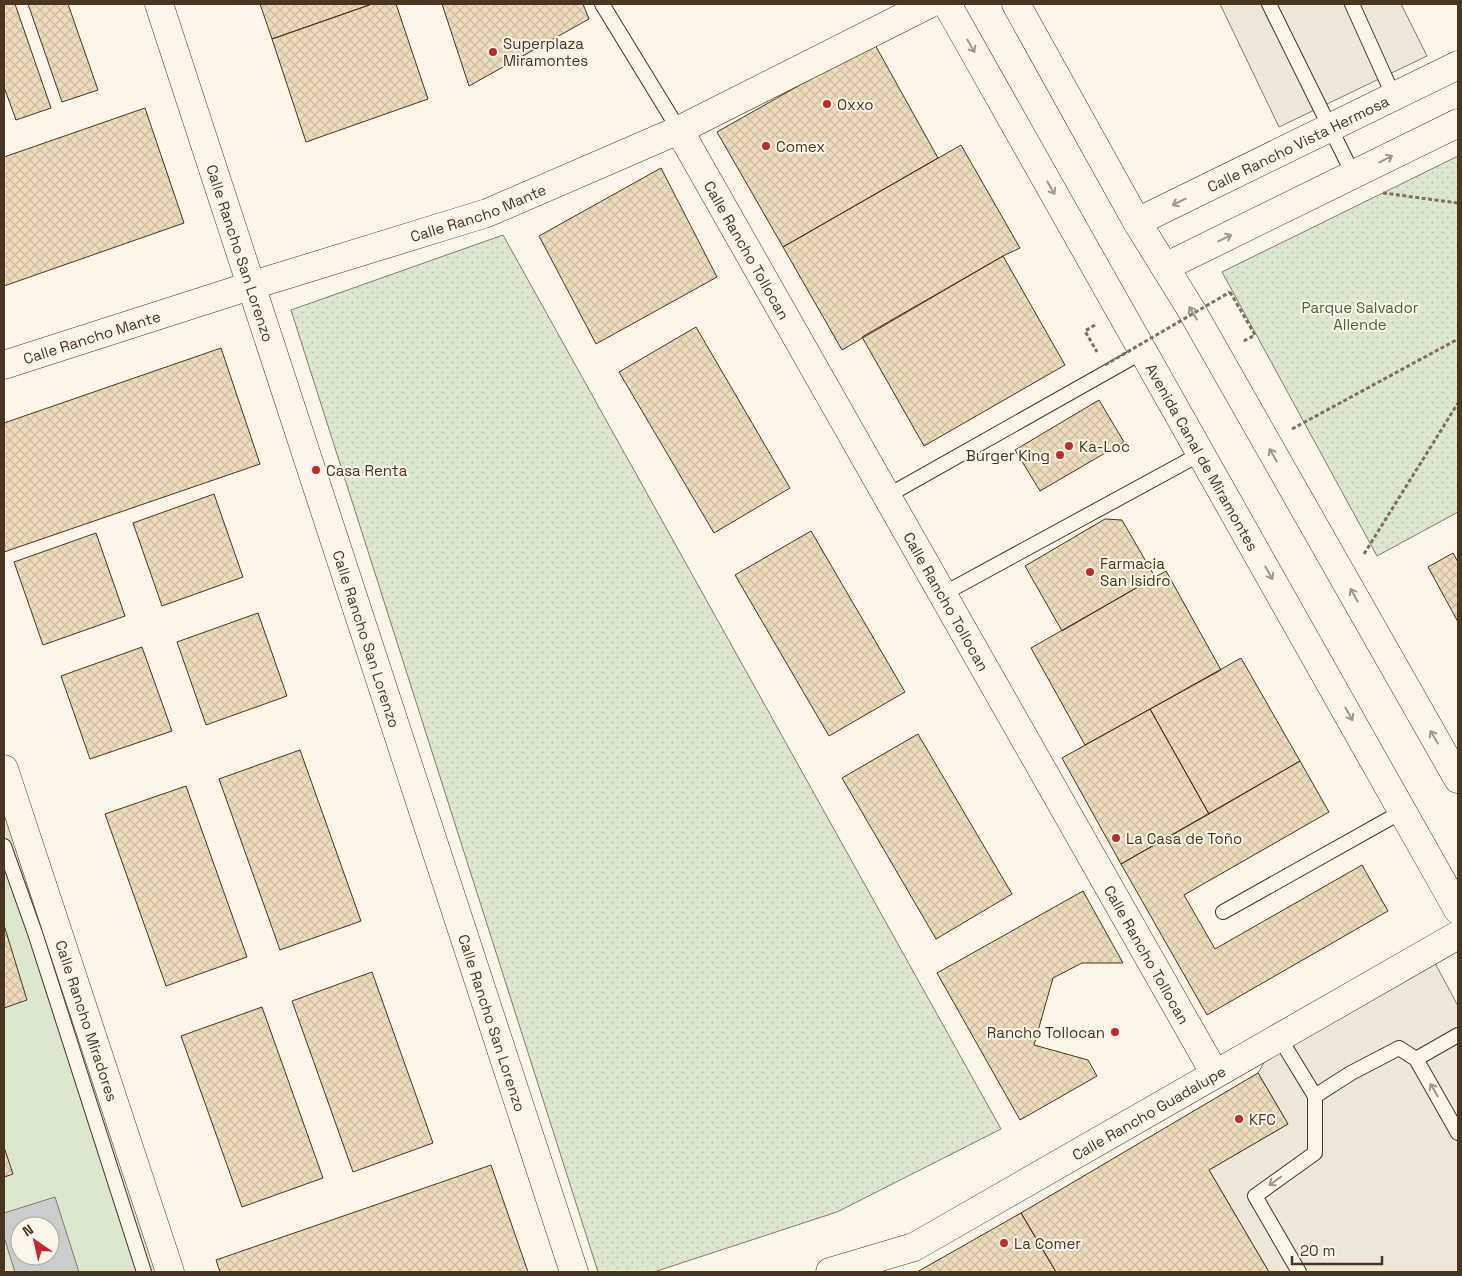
<svg xmlns="http://www.w3.org/2000/svg" width="1462" height="1276" viewBox="0 0 1462 1276" font-family="'Space Grotesk',sans-serif">
<defs>
<pattern id="green-dots" width="8" height="8" patternUnits="userSpaceOnUse" patternTransform="scale(1.25)"><rect width="8" height="8" fill="#dce7d0"/><path d="M2 2h.1M6 6h.1" fill="none" stroke="#bec7b2" stroke-width="1.8" stroke-linecap="round"/></pattern>
<pattern id="building-cross-hatch" width="8" height="8" patternUnits="userSpaceOnUse" patternTransform="scale(1.25)"><rect width="8" height="8" fill="#ecdcbc"/><path d="M0 0l8 8M0 8l8-8" fill="none" stroke="#ccbda1"/></pattern>
</defs>
<rect width="100%" height="100%" fill="#fbf6e9"/>
<path fill="url(#green-dots)" stroke="#887966" d="M1458 156V512L1377 556 1222 272Z
M503 235 1001 1129 837 1212 654 1272H598L291 310Z"/>
<path fill="#dce7d0" stroke="#887966" fill-rule="evenodd" d="M4 792 162 1272H4ZM20 1226H50V1256H20Z"/>
<path fill="#ede7d9" stroke="#887966" d="M1220 4H1401L1427 56 1279 127Z
M1428 950 1458 1006V1272H1269L1209 1170 1288 1124 1258 1073 1279 1037Z"/>
<path fill="#c9cecd" stroke="#887966" fill-rule="evenodd" d="M55 1197 79 1272H15L4 1237V1213ZM20 1226H50V1256H20Z"/>
<path fill="url(#building-cross-hatch)" stroke="#4a3520" d="M4 4H15L51 108 16 120 4 87Z
M28 4H68L98 90 62 102Z
M260 4H372L272 39Z
M372 4H396L428 99 306 142 272 39Z
M442 4H583L589 19 469 86Z
M874 43 938 158 783 247 717 132Z
M145 108 184 223 4 286V157Z
M961 145 1020 248 1003 256 842 350 783 247Z
M661 168 717 277 596 344 539 236Z
M1003 256 1065 365 924 446 862 337Z
M696 327 790 488 714 533 619 372Z
M221 348 260 464 4 552V423Z
M1099 400 1124 442 1040 491 1015 450Z
M214 494 243 577 162 606 133 523Z
M1105 519 1122 520 1155 577 1062 631 1025 566Z
M811 531 905 692 829 736 735 575Z
M96 533 125 616 43 645 14 562Z
M1453 553 1458 562V622L1428 567Z
M1166 571 1221 670 1085 745 1031 648Z
M258 613 287 696 206 725 177 642Z
M142 647 172 731 90 759 61 676Z
M1241 658 1300 761 1209 814 1150 709Z
M1150 709 1209 814 1121 864 1062 758Z
M918 734 1012 894 936 939 842 778Z
M300 750 361 921 280 950 219 779Z
M1300 761 1329 812 1184 895 1215 949 1362 865 1388 911 1207 1015 1121 864Z
M186 786 247 957 166 986 105 814Z
M1083 891 1123 963H1082L1053 978 1034 1045 1088 1060 1097 1076 1020 1120 937 973Z
M4 925 27 1000 4 1008Z
M372 972 433 1143 353 1172 292 1001Z
M262 1007 323 1178 242 1207 181 1036Z
M1258 1073 1288 1124 1209 1170 1269 1272H1056L1021 1213Z
M4 1147 13 1174 4 1177Z
M491 1165 528 1272H220L216 1260Z
M1021 1213 1056 1272H917Z"/>
<g fill="none" stroke-linecap="round" stroke-linejoin="round">
<defs>
<path id="service" d="M602 4 679 130
M1269 4 1354 176
M1352 4 1394 97
M887 496 1144 351
M943 594 1202 453
M4 846 35 933 144 1272
M1223 912 1403 811
M1279 1037 1315 1096V1153L1255 1196 1299 1272
M1416 1059 1458 1035
M1315 1096 1351 1073 1399 1048 1416 1059 1458 1133"/>
<g id="minor">
<path id="s1" d="M159 4 574 1272"/>
<path id="s2" d="M679 130 1215 1074"/>
<path id="s3" d="M4 365 250 286 487 213 679 130 929 4"/>
<path id="s4" d="M4 769 170 1272"/>
<path id="s5" d="M830 1272 914 1247 1458 935"/>
</g>
<g id="tertiary">
<path id="s6" d="M1137 222 1458 65"/>
<path d="M1165 267 1458 123"/>
</g>
<g id="primary">
<path id="s7" d="M947 4 1458 910"/>
<path d="M1016 4 1137 222 1192 311 1458 779"/>
</g>
</defs>
<use href="#service" stroke="#4a3520" stroke-width="16"/>
<use href="#minor" stroke="#4a3520" stroke-width="29"/>
<use href="#tertiary" stroke="#4a3520" stroke-width="29"/>
<use href="#primary" stroke="#4a3520" stroke-width="29"/>
<path stroke="#7f6f5c" stroke-width="3" stroke-dasharray="4 2.5" stroke-linecap="butt" d="M1383 193 1458 203
M1230 292 1255 335 1242 342
M1095 325 1085 331 1097 352
M1292 429 1458 339
M1364 554 1458 403"/>
<use href="#service" stroke="#fbf6e9" stroke-width="14"/>
<use href="#minor" stroke="#fbf6e9" stroke-width="28"/>
<use href="#tertiary" stroke="#fbf6e9" stroke-width="28"/>
<use href="#primary" stroke="#fbf6e9" stroke-width="28"/>
<path stroke="#7f6f5c" stroke-width="3" stroke-dasharray="4 2.5" stroke-linecap="butt" d="M1105 365 1230 292"/>
</g>
<defs><path id="oneway-shaft" d="M-6 0H5M1.5-3L5.5 0L1.5 3" fill="none" stroke-width="1.6" stroke-linecap="round" stroke-linejoin="round" transform="scale(1.25)"/></defs>
<g stroke="#a29684">
<use href="#oneway-shaft" transform="translate(971 46) rotate(60)"/>
<use href="#oneway-shaft" transform="translate(1386 159) rotate(-27)"/>
<use href="#oneway-shaft" transform="translate(1051 188) rotate(60)"/>
<use href="#oneway-shaft" transform="translate(1179 202) rotate(154)"/>
<use href="#oneway-shaft" transform="translate(1225 238) rotate(-26)"/>
<use href="#oneway-shaft" transform="translate(1193 313) rotate(-121)"/>
<use href="#oneway-shaft" transform="translate(1273 455) rotate(-120)"/>
<use href="#oneway-shaft" transform="translate(1269 573) rotate(61)"/>
<use href="#oneway-shaft" transform="translate(1354 595) rotate(-119)"/>
<use href="#oneway-shaft" transform="translate(1349 714) rotate(61)"/>
<use href="#oneway-shaft" transform="translate(1434 737) rotate(-120)"/>
<use href="#oneway-shaft" transform="translate(1434 1090) rotate(-120)"/>
<use href="#oneway-shaft" transform="translate(1275 1181) rotate(144)"/>
</g>
<g fill="#c62828" stroke="#fbf6e9" stroke-width="2">
<circle cx="493" cy="52" r="5"/>
<circle cx="827" cy="104" r="5"/>
<circle cx="766" cy="146" r="5"/>
<circle cx="1069" cy="446" r="5"/>
<circle cx="1060" cy="455" r="5"/>
<circle cx="316" cy="470" r="5"/>
<circle cx="1090" cy="572" r="5"/>
<circle cx="1116" cy="838" r="5"/>
<circle cx="1115" cy="1032" r="5"/>
<circle cx="1239" cy="1119" r="5"/>
<circle cx="1004" cy="1243" r="5"/>
</g>
<g text-anchor="middle" dominant-baseline="central" stroke-width="4" stroke-linejoin="round" paint-order="stroke">
<g font-size="15" fill="#4a3520" stroke="#fbf6e9" text-anchor="start">
<text x="503" y="43">Superplaza<tspan x="503" dy="17">Miramontes</tspan></text>
<text x="837" y="104">Oxxo</text>
<text x="776" y="146">Comex</text>
<text x="1079" y="446">Ka-Loc</text>
<text x="1050" y="455" text-anchor="end">Burger King</text>
<text x="326" y="470">Casa Renta</text>
<text x="1100" y="563">Farmacia<tspan x="1100" dy="17">San Isidro</tspan></text>
<text x="1126" y="838">La Casa de Toño</text>
<text x="1105" y="1032" text-anchor="end">Rancho Tollocan</text>
<text x="1249" y="1119">KFC</text>
<text x="1014" y="1243">La Comer</text>
</g>
<g font-size="15" fill="#4a3520" stroke="#fbf6e9">
<text stroke="none"><textPath href="#s6" startOffset="179">Calle Rancho Vista Hermosa</textPath></text>
<text stroke="none"><textPath href="#s3" startOffset="498">Calle Rancho Mante</textPath></text>
<text stroke="none"><textPath href="#s2" startOffset="138">Calle Rancho Tollocan</textPath></text>
<text stroke="none"><textPath href="#s1" startOffset="262">Calle Rancho San Lorenzo</textPath></text>
<text stroke="none"><textPath href="#s3" startOffset="92">Calle Rancho Mante</textPath></text>
<text stroke="none"><textPath href="#s7" startOffset="520">Avenida Canal de Miramontes</textPath></text>
<text stroke="none"><textPath href="#s2" startOffset="542">Calle Rancho Tollocan</textPath></text>
<text stroke="none"><textPath href="#s1" startOffset="668">Calle Rancho San Lorenzo</textPath></text>
<text stroke="none"><textPath href="#s2" startOffset="948">Calle Rancho Tollocan</textPath></text>
<text stroke="none"><textPath href="#s4" startOffset="265">Calle Rancho Miradores</textPath></text>
<text stroke="none"><textPath href="#s1" startOffset="1072">Calle Rancho San Lorenzo</textPath></text>
<text stroke="none"><textPath href="#s5" startOffset="358">Calle Rancho Guadalupe</textPath></text>
</g>
<g font-size="15" fill="#436837" stroke="#fbf6e9">
<text x="1360" y="307">Parque Salvador<tspan x="1360" dy="17">Allende</tspan></text>
</g>
</g>
<rect width="1462" height="1276" fill="none" stroke="#4a3520" stroke-width="10"/>
<g transform="translate(35 1241) rotate(326)"><circle r="24" fill="#fbf6e9" stroke="#b4a999"/>
<path d="M0-4L9 19L0 12L-9 19Z" fill="#c62828"/>
<text y="-8" font-size="14" font-weight="bold" text-anchor="middle" fill="#4a3520">N</text>
</g>
<path d="M1292 1256v8h90v-8" fill="none" stroke="#4a3520" stroke-width="2.5"/>
<text x="1300" y="1256" font-size="15" fill="#4a3520" stroke="#fbf6e9" stroke-width="4" paint-order="stroke">20 m</text>
</svg>
